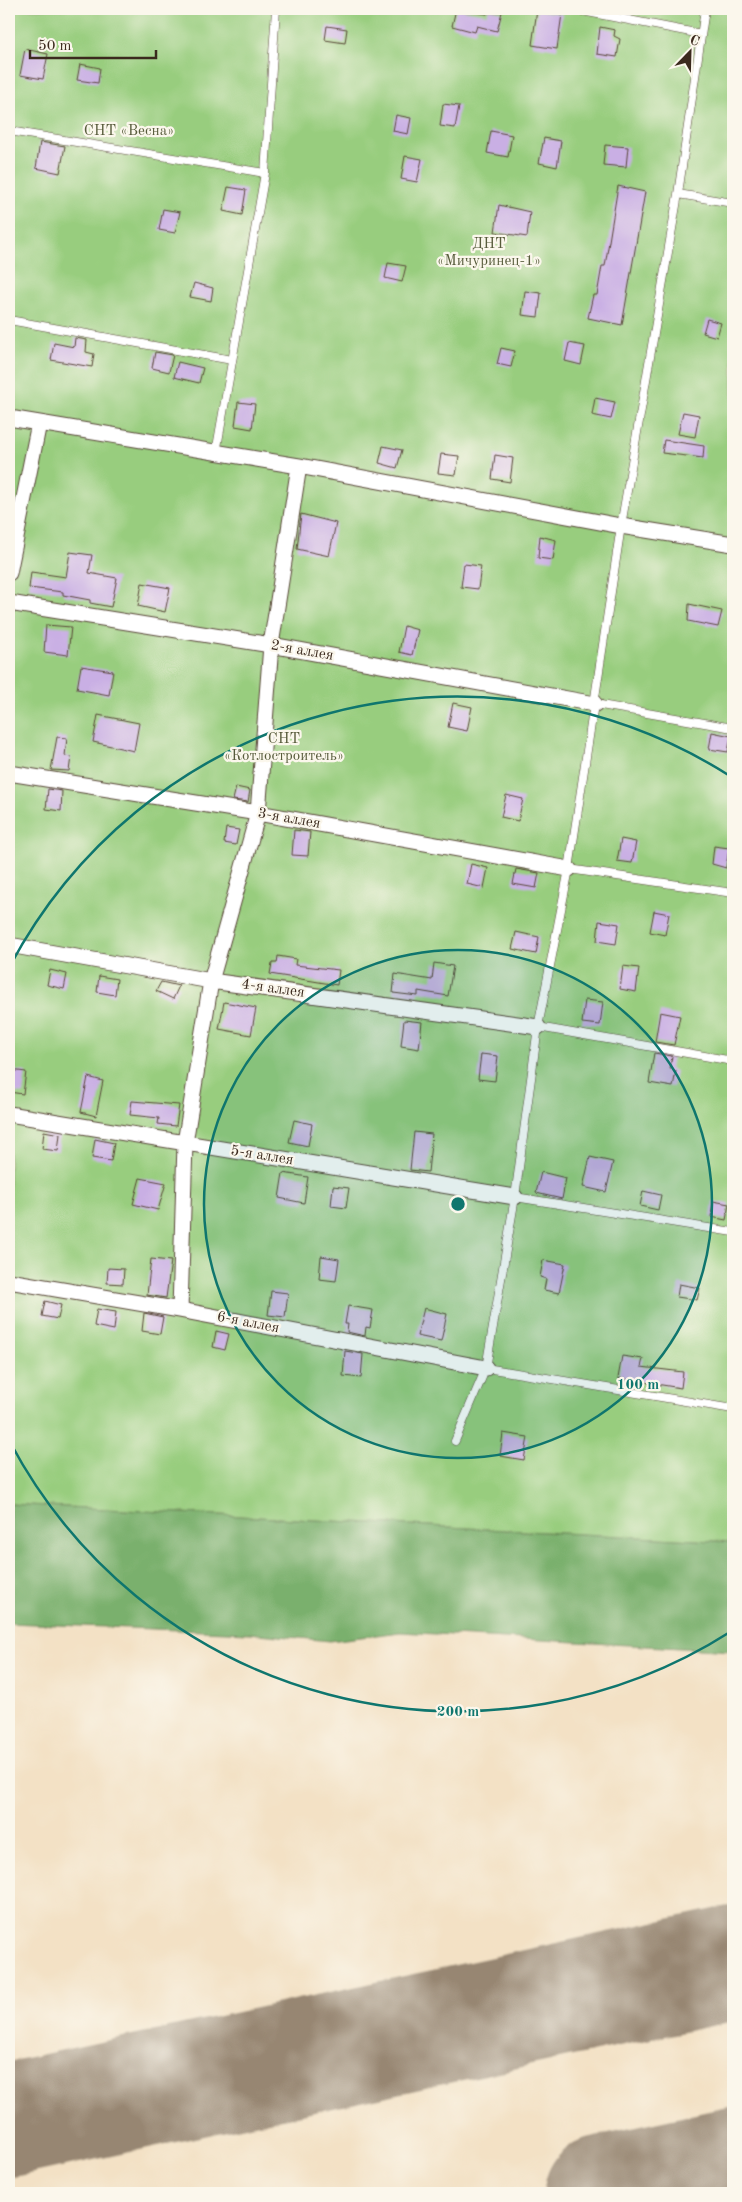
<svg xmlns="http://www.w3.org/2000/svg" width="742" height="2202" viewBox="0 0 742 2202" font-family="'Old Standard TT',serif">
<rect width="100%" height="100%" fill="#fbf7ec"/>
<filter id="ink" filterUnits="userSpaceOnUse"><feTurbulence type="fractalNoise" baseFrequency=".02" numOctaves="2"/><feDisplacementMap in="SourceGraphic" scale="10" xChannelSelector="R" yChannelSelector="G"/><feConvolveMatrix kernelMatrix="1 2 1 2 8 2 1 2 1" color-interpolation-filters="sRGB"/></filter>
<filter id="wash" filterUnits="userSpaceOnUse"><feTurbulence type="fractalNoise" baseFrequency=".0096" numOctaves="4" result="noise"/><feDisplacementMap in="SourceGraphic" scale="20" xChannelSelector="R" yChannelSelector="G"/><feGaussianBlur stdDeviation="1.12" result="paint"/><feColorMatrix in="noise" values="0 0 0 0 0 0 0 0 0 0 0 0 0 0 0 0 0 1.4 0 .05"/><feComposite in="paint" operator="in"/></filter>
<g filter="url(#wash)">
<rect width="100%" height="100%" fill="#f3e1c5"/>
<path fill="#98cd7e" stroke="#6a7c4e" d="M9 9H733V1542L9 1504Z"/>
<path fill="#7ab06d" stroke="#5a6d46" d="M9 1504 733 1542V1651L400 1632 330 1641 249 1633 9 1623Z"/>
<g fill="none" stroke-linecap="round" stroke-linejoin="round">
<path stroke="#978672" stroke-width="114" d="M9 2120 733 1963
M601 2193 733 2164"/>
</g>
<g id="blocks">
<path fill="#c9afe4" d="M456 9 487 14 489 9 502 12 497 31 477 26 475 32 452 26Z
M537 10 562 14 557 49 532 45Z
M327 26 347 29 345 43 325 40Z
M600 27 615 30 614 36 620 39 617 57 597 54Z
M25 49 48 54 43 79 20 75Z
M80 64 100 68 98 83 77 80Z
M443 104 459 106 455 128 440 126Z
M396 115 411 118 408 134 393 131Z
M491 131 512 135 508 157 487 153Z
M544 138 561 141 557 167 539 163Z
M40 142 65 146 60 173 36 168Z
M605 145 628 147 626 167 603 165Z
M405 156 422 159 417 182 401 179Z
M618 186 645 192 622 325 588 318 593 295H597L602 266H605Z
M228 187 246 190 242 215 223 211Z
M499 205 530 212 527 237 495 232Z
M163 209 180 212 175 233 159 230Z
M388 263 406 266 402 282 385 278Z
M194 283 213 288 211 301 190 297Z
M525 291 541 293 538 317 522 315Z
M707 319 721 323 717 337 703 333Z
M75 338 87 340 86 352 94 354 92 367 51 360 54 343 74 347Z
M569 343 585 346 581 365 565 361Z
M501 348 515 351 511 367 497 364Z
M155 352 173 355 169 372 152 368Z
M178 362 203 368 199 383 174 377Z
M595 398 615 402 611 419 592 415Z
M238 402 255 404 252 429 235 426Z
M683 412 699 415 695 437 678 434Z
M664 440 704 446 703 458 662 453Z
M383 446 402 450 397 468 379 463Z
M441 454 459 456 456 475 438 473Z
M495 455 513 458 510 482 492 479Z
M301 514 336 523 329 556 297 549Z
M540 536 556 540 553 560 538 558Z
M70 552 92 555 89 573 117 578 111 607 90 603V600L63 595V592L29 588 31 572 66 577Z
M464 564 481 566 478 589 461 587Z
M142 583 170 588 165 612 138 606Z
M689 604 722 611 718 627 688 621Z
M46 625 71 627 68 655 44 652Z
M404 626 418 630 412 655 399 652Z
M81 666 113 671 109 695 77 689Z
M453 703 472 707 467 731 448 727Z
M98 715 139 723 134 751 93 742Z
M712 732 731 736 728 752 709 749Z
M57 737 67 738 65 756 71 757 69 771 51 770Z
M236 787 250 790 248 802 233 800Z
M48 789 62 791 61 811 46 809Z
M506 795 523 799 518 821 501 817Z
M226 828 239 830 236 845 224 843Z
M294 830 310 832 308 856 292 855Z
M621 839 636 842 632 863 617 861Z
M714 846 729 848 726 868 712 864Z
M471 864 488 868 484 888 467 884Z
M516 869 539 873 536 888 513 884Z
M654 911 669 914 665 935 650 932Z
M599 921 619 924 616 944 597 941Z
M516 932 539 937 536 954 512 949Z
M278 956 296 959 295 965 339 970 337 985 270 974 272 963H277Z
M434 963 453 966 448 996 418 991V996L393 993 395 974 432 980Z
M623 966 639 968 636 992 620 989Z
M50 970 67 974 64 989 47 985Z
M99 976 117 979 115 995 97 992Z
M161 982 179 986 173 999 156 991Z
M585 1000 603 1002 600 1025 582 1023Z
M224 1002 256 1008 251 1035 219 1029Z
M660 1012 680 1016 674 1045 655 1042Z
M404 1020 422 1022 419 1049 401 1046Z
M654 1053 672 1056 670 1069 676 1071 673 1087 649 1083Z
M481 1054 498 1056 495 1081 478 1079Z
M11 1070 26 1072 23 1094 9 1092Z
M88 1077 103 1081 96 1116 81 1112Z
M132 1101 179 1105 176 1126 158 1124 159 1118 130 1115Z
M294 1120 312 1124 308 1146 289 1142Z
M44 1131 60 1134 58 1151 42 1149Z
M414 1132 432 1134 428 1172 410 1170Z
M95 1139 114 1143 111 1161 92 1158Z
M590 1157 613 1162 606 1192 583 1187Z
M541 1172 566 1178 562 1199 536 1193Z
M283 1173 308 1177 304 1203 279 1198Z
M140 1178 166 1183 158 1210 133 1204Z
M333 1186 349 1188 346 1208 331 1206Z
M643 1191 661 1195 658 1210 640 1206Z
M713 1201 729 1204 726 1220 711 1217Z
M321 1256 339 1259 336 1281 319 1279Z
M151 1259 171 1261 166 1298 147 1295Z
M543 1260 565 1264 559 1293 544 1290 546 1279 540 1277Z
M108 1268 124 1269 123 1284 107 1283Z
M679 1284 700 1288 697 1300 677 1297Z
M271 1291 288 1293 285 1317 268 1315Z
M45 1301 61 1305 58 1319 42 1316Z
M348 1306 373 1310 370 1328 366 1327 365 1336 347 1332 348 1324H345Z
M424 1308 447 1314 441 1341 417 1336Z
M97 1309 116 1312 114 1330 94 1326Z
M144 1313 163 1317 160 1334 142 1331Z
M216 1331 229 1334 225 1350 213 1347Z
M345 1351 363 1354 361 1378 343 1376Z
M622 1356 643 1359 641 1367 683 1372 681 1388 618 1378Z
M503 1433 528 1437 524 1460 500 1456Z"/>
</g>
</g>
<g filter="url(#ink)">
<use href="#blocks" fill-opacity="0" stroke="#574537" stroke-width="1"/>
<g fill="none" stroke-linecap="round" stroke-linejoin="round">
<defs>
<path id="service" d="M572 9 701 34
M9 131 265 173
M678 194 733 203
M9 320 232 360
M216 453 265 173 276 9
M595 704 733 728
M569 869 733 893
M538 1027 733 1061
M515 1197 733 1232
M486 1368 733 1409
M455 1441 486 1368 515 1197 538 1027 569 869 621 526 678 194 705 9"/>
<path id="minor" d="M9 418 299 466 621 526 733 544
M9 573 39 423
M9 603 271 645 595 704
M9 773 258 813 569 869
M9 945 211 981 538 1027
M9 1114 515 1197
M9 1281 180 1310 486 1368
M180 1310 185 1143 211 981 258 813 271 645 299 466"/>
</defs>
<use href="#service" stroke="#574537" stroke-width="9"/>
<use href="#minor" stroke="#574537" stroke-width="17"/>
<use href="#service" stroke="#fff" stroke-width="8"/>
<use href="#minor" stroke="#fff" stroke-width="15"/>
</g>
</g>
<circle cx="458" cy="1204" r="254" fill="#0f766e" fill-opacity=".12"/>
<g fill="none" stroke="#0f766e" stroke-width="2.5">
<circle cx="458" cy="1204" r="254"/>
<path d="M730 1632A507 507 0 0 1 10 1442M10 966A507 507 0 0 1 730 776"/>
</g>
<g text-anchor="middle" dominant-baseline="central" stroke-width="4.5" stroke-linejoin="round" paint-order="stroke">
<g font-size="15" fill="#575b3b" stroke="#fbf7ec">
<text x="129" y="131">СНТ «Весна»</text>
<text x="489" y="244">ДНТ<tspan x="489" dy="17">«Мичуринец-1»</tspan></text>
<text x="284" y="739">СНТ<tspan x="284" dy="17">«Котлостроитель»</tspan></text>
</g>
<g font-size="15" fill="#3b2a1e" stroke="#fbf7ec">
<text transform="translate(302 651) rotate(10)">2-я аллея</text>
<text transform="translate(289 819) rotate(10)">3-я аллея</text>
<text transform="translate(273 989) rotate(8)">4-я аллея</text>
<text transform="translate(262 1156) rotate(9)">5-я аллея</text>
<text transform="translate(248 1323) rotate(11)">6-я аллея</text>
</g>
</g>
<circle cx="458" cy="1204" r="8" fill="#0f766e" stroke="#fbf7ec" stroke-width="2.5"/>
<g font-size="15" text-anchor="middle" font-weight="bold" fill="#0f766e" stroke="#fbf7ec" stroke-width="4.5" stroke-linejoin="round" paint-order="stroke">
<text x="638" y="1389">100 m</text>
<text x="458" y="1716">200 m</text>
</g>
<rect width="742" height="2202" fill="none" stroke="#fbf7ec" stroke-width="30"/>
<g transform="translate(690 52) rotate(23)" stroke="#fbf7ec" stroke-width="4" paint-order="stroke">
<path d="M0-4L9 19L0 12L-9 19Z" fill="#3b2a1e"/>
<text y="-8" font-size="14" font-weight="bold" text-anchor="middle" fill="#3b2a1e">С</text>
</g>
<path d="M30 50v8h126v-8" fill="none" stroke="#3b2a1e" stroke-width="2.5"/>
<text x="38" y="50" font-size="15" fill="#3b2a1e" stroke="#fbf7ec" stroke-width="4" paint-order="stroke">50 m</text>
</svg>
